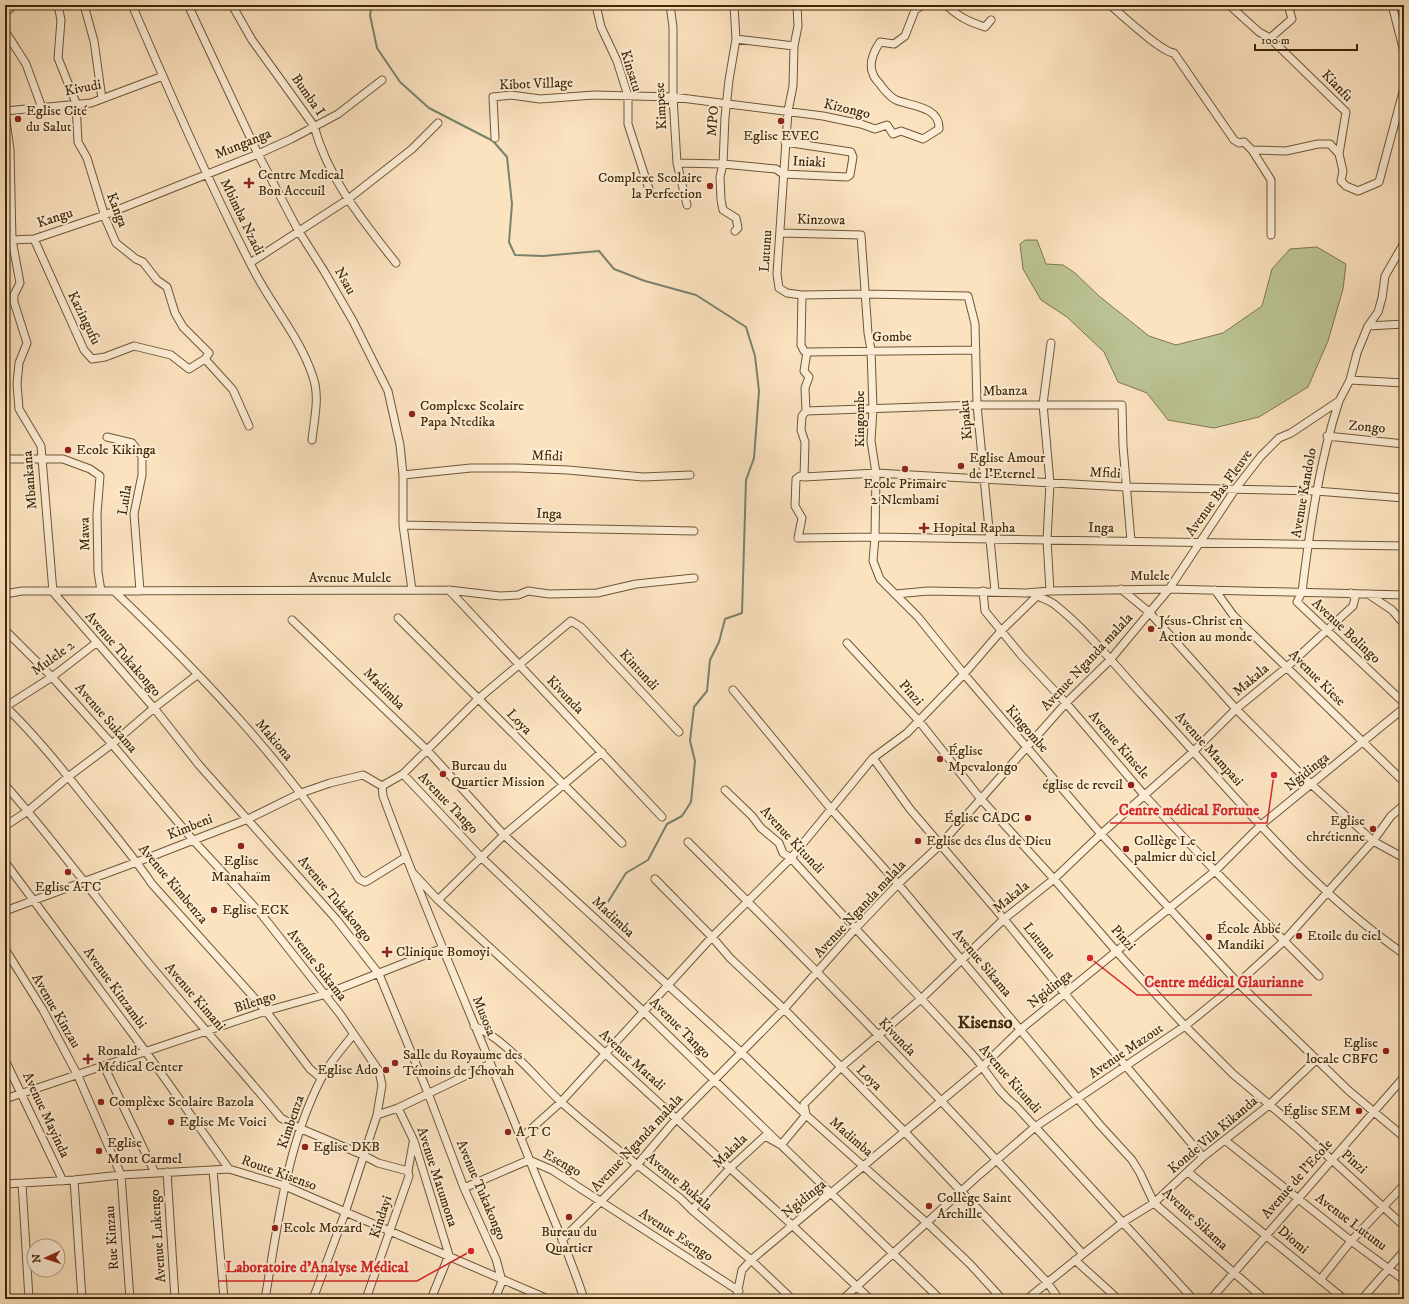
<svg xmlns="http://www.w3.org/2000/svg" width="1409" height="1304" viewBox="0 0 1409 1304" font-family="'IM FELL DW Pica',serif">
<rect width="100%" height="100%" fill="#fce3c0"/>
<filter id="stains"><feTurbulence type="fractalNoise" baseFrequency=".005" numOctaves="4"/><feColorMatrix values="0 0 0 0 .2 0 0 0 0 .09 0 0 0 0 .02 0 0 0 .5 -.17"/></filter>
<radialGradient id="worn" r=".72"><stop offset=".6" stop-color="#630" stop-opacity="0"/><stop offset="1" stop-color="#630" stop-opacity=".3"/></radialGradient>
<path fill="#bcc495" stroke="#7e764d" d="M1025 240H1037L1046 264 1063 265 1075 273 1099 296 1149 336 1176 345 1223 333 1262 306 1272 269 1290 249 1317 247 1346 264 1343 289 1328 341 1308 387 1259 417 1214 428 1168 420 1147 393 1118 382 1104 352 1067 317 1041 300 1023 269 1020 244Z"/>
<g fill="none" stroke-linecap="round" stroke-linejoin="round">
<path stroke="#79826d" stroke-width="2" d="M372 5 370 15 377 48 400 82 429 108 493 141 507 157 512 204 509 242 515 255 543 256 599 251 614 269 645 281 696 295 746 327 755 356 759 391 754 458 746 480 742 613 725 619 719 642 710 660 707 691 694 707 690 741 695 761 691 802 682 816 667 824 648 860 626 873 601 913"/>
<defs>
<path id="minor" d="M58 5 61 20 58 58 76 103 78 142 87 158 106 220 116 243 136 259 143 262 157 280 167 287 175 313 183 327 209 353 205 359 233 390 249 426
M84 5 94 41 102 99
M132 5C170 93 208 181 252 267 271 305 300 337 313 377 320 397 314 420 312 440
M188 5 258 154 298 230 324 271 353 321 388 391 400 445 403 475V525L412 590
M232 5 252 40 314 126C328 179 363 221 396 263
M596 5 601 27 617 61 628 96V124L650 192
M670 5 673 27V97L677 163 687 205
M734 5 736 39 729 80 725 117 723 164 720 177 721 200 723 210 736 218 738 228 735 231
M797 5 798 26 794 46 793 86 788 111 777 274 779 288 787 293 802 295 801 345 804 351 807 352 804 371 809 377 805 388 806 411 802 416 801 430 805 442 804 477 800 476 796 479 795 506 802 518 798 538 875 537 1404 546
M946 5C959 17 969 22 985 27L991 20
M1110 5C1122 15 1161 52 1174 53L1234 140 1239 143 1244 142 1252 150 1271 180V235
M1229 5 1259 32 1270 38 1346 112 1339 154
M1392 5 1404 52
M5 13 14 5
M5 31 26 64 42 108
M1270 38 1292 19 1288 5
M736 39 794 46
M5 111 91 103 163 76
M5 113 10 150 12 240 20 283 14 295V302L27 343 19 363 17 384 19 409 41 446 53 592 154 708 199 765 336 919 379 974 428 1093 464 1188 496 1259 502 1281 495 1299
M495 138 493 97 511 95 540 99 594 95 673 97 823 116 861 124 875 129 887 125 893 134 901 131 923 139 939 129C940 106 910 106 896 100 890 97 886 92 882 87 880 83 874 79 873 74 868 63 874 51 880 42L894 44 905 36 915 10 923 5
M1252 150 1286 151 1318 144H1330L1339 154
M1339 154 1343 171 1341 181 1346 186 1358 191 1379 182 1404 88
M677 163 723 164 776 169 783 174 847 177 850 175 853 157 851 152 785 142
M780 233 861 235 868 333 871 350 873 409 871 441 876 473 875 537 873 561 880 579 918 617 964 674 1101 834 1238 983 1349 1091 1404 1137
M34 239 84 350 92 359 105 357 134 346 171 355 189 369 205 359
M5 242 12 240 34 239 102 216 258 154 291 139 338 114 382 80
M250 263 347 200 412 149 438 123
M802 295 865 294 968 296 975 324 977 405 995 591
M1368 326 1404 324
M807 352 976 350
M1350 380 1404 383
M1339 401C1319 463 1310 527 1302 592L1297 602 1404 703
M806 411 977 405H1122L1123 446 1131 541
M1327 436 1404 444
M107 437 132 443 142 456V475L134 514 140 591
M5 459H63L90 469 100 476 97 514 98 572 101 591
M403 475 471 468H517L568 470 643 477 690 475
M804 477 876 473 1125 487 1316 491 1404 498
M403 525 694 531
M1121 589 1149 612 1236 709 1312 785 1373 841 1404 858
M449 590 662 817
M1215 590 1233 615 1404 782
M114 591C205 678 294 771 359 879L365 882 369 880 406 857
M983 591 985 611 1021 655 1066 703 1145 796 1215 871 1319 976
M1050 591 1047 540 1050 483 1043 404 1051 343
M1033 593C1039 598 1047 599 1054 604 1087 630 1114 664 1142 695 1226 785 1303 884 1404 954
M5 594 22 591 449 590 500 596 518 595 528 591 549 594 597 593 636 584 694 578
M896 594 928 591 1026 593 1050 591 1169 589 1404 595
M1368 594 1392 610 1404 624
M398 618 622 843
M292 620 427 750 504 835 742 1053 806 1115 927 1223 970 1264 1002 1299
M5 630 52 677 112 744 193 840 262 915 340 1014 379 1071 382 1085 377 1115 345 1213 313 1299
M847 643 919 721 980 798 1054 879 1116 951 1185 1026 1233 1074 1297 1128 1404 1226
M733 690 831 809 898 884 1100 1125 1132 1160 1140 1173 1154 1203 1264 1299
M5 706C36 736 63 770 90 804 111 830 133 856 152 884L266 1011 310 1069 321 1078
M5 707 52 677 96 643
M873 758 910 809 1004 919 1065 994 1203 1157
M403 774 481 857 644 1012 940 1299
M5 785C53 839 96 898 142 955 187 1010 235 1063 281 1118L299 1128 363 1155 378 1163 408 1171
M382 786 383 796C428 919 482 1039 530 1161 548 1207 569 1252 584 1299
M382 786 403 774 478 699 571 621 581 627 679 732
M725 790 752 816 761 828 779 843 783 853 791 858C850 924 911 987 971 1053 986 1069 997 1092 1016 1106L1193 1299
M5 826 28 811 68 777 112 744 154 708 197 675
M688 842C823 976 955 1113 1083 1254
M5 862 146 1052 229 1169
M412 872 438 900 792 1225 870 1299
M655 879 712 937 730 958 784 1009 903 1130 1047 1282 1059 1299
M438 900 504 835 602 752
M5 911 137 862 248 819 301 793 330 783 363 775 382 786
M5 949 43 1010 78 1076 121 1175 130 1299
M474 1026C506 1039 536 1079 561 1102 599 1136 640 1167 680 1198L692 1210 751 1260 792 1299
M5 1060 63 1181
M104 1066 155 1173
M5 1099 266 1011 323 995 443 948
M398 1108 414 1141 449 1255 431 1299
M377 1115 398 1108 490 1064
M521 1138 561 1102 712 937 791 858 873 758 907 733 964 674 1001 631 1037 596
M1226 1141 1351 1241 1404 1280
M213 1170 224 1299
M167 1172 175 1299
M1188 1172 1344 1299
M74 1180 82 1299
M22 1183 29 1299
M5 1184 74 1180 121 1175 229 1169 285 1186 548 1299
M464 1188 529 1160 552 1170 739 1291
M692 1210 730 1168 765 1136 781 1145 806 1115 804 1104 840 1068 922 998 1004 919 1054 879 1101 834 1194 751 1236 709 1287 667 1353 606 1355 598 1351 593
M562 1240 637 1165 677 1118 784 1009 855 929 898 884 940 845 1066 703 1110 660 1169 589 1236 488 1261 456 1279 438 1291 433 1339 401 1350 380 1357 353 1368 326 1378 312 1382 298 1385 276 1404 243
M1075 1260 1118 1299
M1320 1280 1351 1241 1404 1185
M265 1299C278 1225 286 1147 321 1079 329 1063 342 1049 353 1035
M366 1299 409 1176 408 1171 413 1143
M736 1299 742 1270 751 1260 983 1066 1021 1029 1215 871 1261 825 1404 708
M843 1299 979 1175 1035 1127 1185 1026 1238 983 1284 941 1373 841 1391 816 1404 805
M1027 1299 1123 1222 1154 1203 1203 1157 1269 1105 1317 1059
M1211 1299 1404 1077
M1362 1299 1404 1251"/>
</defs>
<use href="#minor" stroke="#6e5734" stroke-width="9"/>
<use href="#minor" stroke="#fdedd6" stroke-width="7"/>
</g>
<g fill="#8f2418" stroke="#fdedd6" stroke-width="1.5">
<circle cx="18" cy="119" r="4"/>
<circle cx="781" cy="121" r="4"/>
<path d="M247 177h4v4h4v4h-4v4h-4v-4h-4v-4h4z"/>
<circle cx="710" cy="186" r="4"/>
<circle cx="412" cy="414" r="4"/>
<circle cx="68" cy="450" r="4"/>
<circle cx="961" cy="466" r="4"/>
<circle cx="905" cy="469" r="4"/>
<path d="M922 522h4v4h4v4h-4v4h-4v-4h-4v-4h4z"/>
<circle cx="1151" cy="629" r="4"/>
<circle cx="940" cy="759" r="4"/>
<circle cx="443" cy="774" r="4"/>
<circle cx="1131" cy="785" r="4"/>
<circle cx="1028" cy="818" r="4"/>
<circle cx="1373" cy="829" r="4"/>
<circle cx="918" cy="841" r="4"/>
<circle cx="241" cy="846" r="4"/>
<circle cx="1126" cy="849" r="4"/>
<circle cx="68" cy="872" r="4"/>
<circle cx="214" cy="910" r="4"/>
<circle cx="1299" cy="936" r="4"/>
<circle cx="1209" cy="937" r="4"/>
<path d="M385 946h4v4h4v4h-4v4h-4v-4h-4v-4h4z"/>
<circle cx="1386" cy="1051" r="4"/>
<path d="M86 1053h4v4h4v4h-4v4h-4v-4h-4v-4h4z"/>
<circle cx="395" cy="1063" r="4"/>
<circle cx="386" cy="1070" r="4"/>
<circle cx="101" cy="1102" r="4"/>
<circle cx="1359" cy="1111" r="4"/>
<circle cx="171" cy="1122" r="4"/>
<circle cx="508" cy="1132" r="4"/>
<circle cx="305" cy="1147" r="4"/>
<circle cx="99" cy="1151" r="4"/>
<circle cx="929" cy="1206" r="4"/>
<circle cx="569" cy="1217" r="4"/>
<circle cx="275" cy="1228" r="4"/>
</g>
<g text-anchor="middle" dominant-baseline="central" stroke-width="4" stroke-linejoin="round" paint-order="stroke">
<g font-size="14" fill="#3f2805" stroke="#fdedd6">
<text transform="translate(631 71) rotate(73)">Kinsatu</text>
<text transform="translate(536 84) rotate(-2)">Kibot Village</text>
<text transform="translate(1337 86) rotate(46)">Kianfu</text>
<text transform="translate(83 88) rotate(-11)">Kivudi</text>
<text transform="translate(308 95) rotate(55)">Bumba I</text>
<text transform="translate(661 106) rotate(-93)">Kimpese</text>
<text transform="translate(847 109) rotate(13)">Kizongo</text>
<text transform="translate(713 121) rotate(-85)">MPO</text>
<text transform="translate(243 144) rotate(-22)">Munganga</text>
<text transform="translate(809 162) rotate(3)">Iniaki</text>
<text transform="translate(117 210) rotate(69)">Kanga</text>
<text transform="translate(242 217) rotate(64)">Mbimba Nzadi</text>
<text transform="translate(55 218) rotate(-18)">Kangu</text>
<text transform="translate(821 220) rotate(1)">Kinzowa</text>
<text transform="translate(766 251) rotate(-86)">Lutunu</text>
<text transform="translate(345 281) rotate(61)">Nsau</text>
<text transform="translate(84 318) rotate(64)">Kazingufu</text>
<text transform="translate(892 337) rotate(-1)">Gombe</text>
<text transform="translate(1005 391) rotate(-1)">Mbanza</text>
<text transform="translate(860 419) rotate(-90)">Kingombe</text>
<text transform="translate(966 420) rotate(-95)">Kipaku</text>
<text transform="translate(1367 427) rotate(5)">Zongo</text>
<text transform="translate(547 456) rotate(2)">Mfidi</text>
<text transform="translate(1105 473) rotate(3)">Mfidi</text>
<text transform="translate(30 480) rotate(-95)">Mbankana</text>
<text transform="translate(1219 493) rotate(-54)">Avenue Bas Fleuve</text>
<text transform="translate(1304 493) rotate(-80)">Avenue Kandolo</text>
<text transform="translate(125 500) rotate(-81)">Luila</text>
<text transform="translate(549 514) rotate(2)">Inga</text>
<text transform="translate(1101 528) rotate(1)">Inga</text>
<text transform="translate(85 534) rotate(-91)">Mawa</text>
<text x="1150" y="576">Mulele</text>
<text x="350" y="578">Avenue Mulele</text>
<text transform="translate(1346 631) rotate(43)">Avenue Bolingo</text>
<text transform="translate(123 654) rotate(49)">Avenue Tukakongo</text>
<text transform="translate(53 658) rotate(-36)">Mulele 2</text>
<text transform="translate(1087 662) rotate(-47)">Avenue Nganda malala</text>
<text transform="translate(639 670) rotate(47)">Kintundi</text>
<text transform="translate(1317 678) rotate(45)">Avenue Kiese</text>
<text transform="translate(1251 680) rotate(-40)">Makala</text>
<text transform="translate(384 689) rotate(45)">Madimba</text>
<text transform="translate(911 693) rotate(48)">Pinzi</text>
<text transform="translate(565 695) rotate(46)">Kivunda</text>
<text transform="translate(106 718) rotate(49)">Avenue Sukama</text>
<text transform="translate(519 722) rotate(46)">Loya</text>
<text transform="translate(1027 729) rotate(49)">Kingombe</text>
<text transform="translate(274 740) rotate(50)">Makiona</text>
<text transform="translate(1119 745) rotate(49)">Avenue Kinsele</text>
<text transform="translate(1209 749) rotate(48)">Avenue Mampasi</text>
<text transform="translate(1307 772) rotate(-39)">Ngidinga</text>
<text transform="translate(448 803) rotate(46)">Avenue Tango</text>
<text transform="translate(190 827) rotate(-22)">Kimbeni</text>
<text transform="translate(792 840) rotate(47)">Avenue Kitundi</text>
<text transform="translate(173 884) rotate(50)">Avenue Kimbenza</text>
<text transform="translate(1011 897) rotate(-39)">Makala</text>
<text transform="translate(335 899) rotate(50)">Avenue Tukakongo</text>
<text transform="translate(860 909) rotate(-47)">Avenue Nganda malala</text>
<text transform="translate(613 917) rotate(43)">Madimba</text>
<text transform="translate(1123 938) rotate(48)">Pinzi</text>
<text transform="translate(1039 941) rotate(51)">Lutunu</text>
<text transform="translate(982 963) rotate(50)">Avenue Sikama</text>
<text transform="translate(317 965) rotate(52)">Avenue Sukama</text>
<text transform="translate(115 988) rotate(54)">Avenue Kinzambi</text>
<text transform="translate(1050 989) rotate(-39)">Ngidinga</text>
<text transform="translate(195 997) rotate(49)">Avenue Kimani</text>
<text transform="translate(255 1002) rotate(-18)">Bilengo</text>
<text transform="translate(56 1011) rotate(60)">Avenue Kinzau</text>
<text transform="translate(484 1016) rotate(68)">Musosa</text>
<text transform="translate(680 1028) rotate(45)">Avenue Tango</text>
<text transform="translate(897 1037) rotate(46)">Kivunda</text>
<text transform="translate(1126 1051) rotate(-34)">Avenue Mazout</text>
<text transform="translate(632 1060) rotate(42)">Avenue Matadi</text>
<text transform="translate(869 1078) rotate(45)">Loya</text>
<text transform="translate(1010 1079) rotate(49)">Avenue Kitundi</text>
<text transform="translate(46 1115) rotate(65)">Avenue Mayinda</text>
<text transform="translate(291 1122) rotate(-71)">Kimbenza</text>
<text transform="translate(1213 1135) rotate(-40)">Konde Vila Kikanda</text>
<text transform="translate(851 1137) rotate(41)">Madimba</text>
<text transform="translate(637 1143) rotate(-47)">Avenue Nganda malala</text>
<text transform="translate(730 1151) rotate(-44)">Makala</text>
<text transform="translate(1354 1162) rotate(41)">Pinzi</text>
<text transform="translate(562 1163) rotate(29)">Esengo</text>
<text transform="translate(279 1173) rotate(20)">Route Kisenso</text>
<text transform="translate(437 1177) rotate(72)">Avenue Matumona</text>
<text transform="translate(1297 1179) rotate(-49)">Avenue de l'Ecole</text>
<text transform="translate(679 1182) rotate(40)">Avenue Bukala</text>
<text transform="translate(481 1190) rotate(67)">Avenue Tukakongo</text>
<text transform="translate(804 1199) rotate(-39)">Ngidinga</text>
<text transform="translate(381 1217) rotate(-72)">Kindayi</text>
<text transform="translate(1195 1219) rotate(43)">Avenue Sikama</text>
<text transform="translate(1351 1222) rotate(37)">Avenue Lutunu</text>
<text transform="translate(676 1235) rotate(33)">Avenue Esengo</text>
<text transform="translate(158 1236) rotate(-94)">Avenue Lukengo</text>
<text transform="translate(112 1238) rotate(-94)">Rue Kinzau</text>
<text transform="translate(1293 1240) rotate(40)">Diomi</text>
</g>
<g font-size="14" fill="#3f2805" stroke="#fdedd6" text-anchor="start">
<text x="26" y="111">Eglise Cité<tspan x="26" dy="16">du Salut</tspan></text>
<text x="781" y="136" text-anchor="middle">Eglise EVEC</text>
<text x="258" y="175">Centre Medical<tspan x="258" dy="16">Bon Acceuil</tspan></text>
<text x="702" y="178" text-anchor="end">Complexe Scolaire<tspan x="702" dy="16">la Perfection</tspan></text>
<text x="420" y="406">Complexe Scolaire<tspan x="420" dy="16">Papa Ntedika</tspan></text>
<text x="76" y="450">Ecole Kikinga</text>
<text x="969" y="458">Eglise Amour<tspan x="969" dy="16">de l'Eternel</tspan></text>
<text x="905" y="484" text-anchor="middle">Ecole Primaire<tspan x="905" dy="16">2 Nlembami</tspan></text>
<text x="933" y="528">Hopital Rapha</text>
<text x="1159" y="621">Jésus-Christ en<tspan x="1159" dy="16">Action au monde</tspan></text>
<text x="948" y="751">Église<tspan x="948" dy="16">Mpevalongo</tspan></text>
<text x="451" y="766">Bureau du<tspan x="451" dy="16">Quartier Mission</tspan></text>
<text x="1123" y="785" text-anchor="end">église de reveil</text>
<text x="1020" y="818" text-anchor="end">Église CADC</text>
<text x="1365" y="821" text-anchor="end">Eglise<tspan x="1365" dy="16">chrétienne</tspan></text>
<text x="926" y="841">Eglise des élus de Dieu</text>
<text x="1134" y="841">Collège Le<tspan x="1134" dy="16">palmier du ciel</tspan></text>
<text x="241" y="861" text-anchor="middle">Eglise<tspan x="241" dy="16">Manahaïm</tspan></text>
<text x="68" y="887" text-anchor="middle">Eglise ATC</text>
<text x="222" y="910">Eglise ECK</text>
<text x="1217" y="929">École Abbé<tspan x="1217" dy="16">Mandiki</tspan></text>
<text x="1307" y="936">Etoile du ciel</text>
<text x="396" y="952">Clinique Bomoyi</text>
<text x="1378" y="1043" text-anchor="end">Eglise<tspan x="1378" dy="16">locale CBFC</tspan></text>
<text x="97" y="1051">Ronald<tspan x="97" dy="16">Médical Center</tspan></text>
<text x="403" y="1055">Salle du Royaume des<tspan x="403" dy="16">Témoins de Jéhovah</tspan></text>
<text x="378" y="1070" text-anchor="end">Eglise Ado</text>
<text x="109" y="1102">Complèxe Scolaire Bazola</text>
<text x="1351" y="1111" text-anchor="end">Église SEM</text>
<text x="179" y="1122">Eglise Me Voici</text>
<text x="516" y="1132">A T C</text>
<text x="107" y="1143">Eglise<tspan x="107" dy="16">Mont Carmel</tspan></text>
<text x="313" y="1147">Eglise DKB</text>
<text x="937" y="1198">Collège Saint<tspan x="937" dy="16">Archille</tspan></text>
<text x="283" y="1228">Ecole Mozard</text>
<text x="569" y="1232" text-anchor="middle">Bureau du<tspan x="569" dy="16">Quartier</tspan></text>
</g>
<g font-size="18" font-weight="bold" fill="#3f2805" stroke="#fdedd6">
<text x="985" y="1023">Kisenso</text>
</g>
</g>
<path fill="none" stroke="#d62828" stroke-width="1.5" d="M1274 775L1267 823H1110M1090 958L1137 995H1312M471 1251L417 1281H218"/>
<g fill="#d62828" stroke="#fdedd6" stroke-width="1.5">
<circle cx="1274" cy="775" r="4"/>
<circle cx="1090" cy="958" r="4"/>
<circle cx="471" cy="1251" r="4"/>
</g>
<g font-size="15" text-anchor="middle" font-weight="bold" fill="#d62828" stroke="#fdedd6" stroke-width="4" stroke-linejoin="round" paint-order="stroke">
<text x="1189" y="815">Centre médical Fortune</text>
<text x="1224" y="987">Centre médical Glaurianne</text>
<text x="317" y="1272">Laboratoire d'Analyse Médical</text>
</g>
<rect width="1409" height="1304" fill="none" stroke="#fce3c0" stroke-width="20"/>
<rect x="6" y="6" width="1397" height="1292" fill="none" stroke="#3f2805" stroke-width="2"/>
<rect x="10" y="10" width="1389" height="1284" fill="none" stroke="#3f2805"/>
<g transform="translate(46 1258) rotate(267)"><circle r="19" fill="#fdedd6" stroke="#b19e82"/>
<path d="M0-3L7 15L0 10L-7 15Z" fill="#8f2418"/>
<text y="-6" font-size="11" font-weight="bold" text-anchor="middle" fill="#3f2805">N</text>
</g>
<path d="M1255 44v6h102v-6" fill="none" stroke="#3f2805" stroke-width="2"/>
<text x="1261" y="44" font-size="12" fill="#3f2805" stroke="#fdedd6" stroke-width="3" paint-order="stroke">100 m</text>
<rect width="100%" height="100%" filter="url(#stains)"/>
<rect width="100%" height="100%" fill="url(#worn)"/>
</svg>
